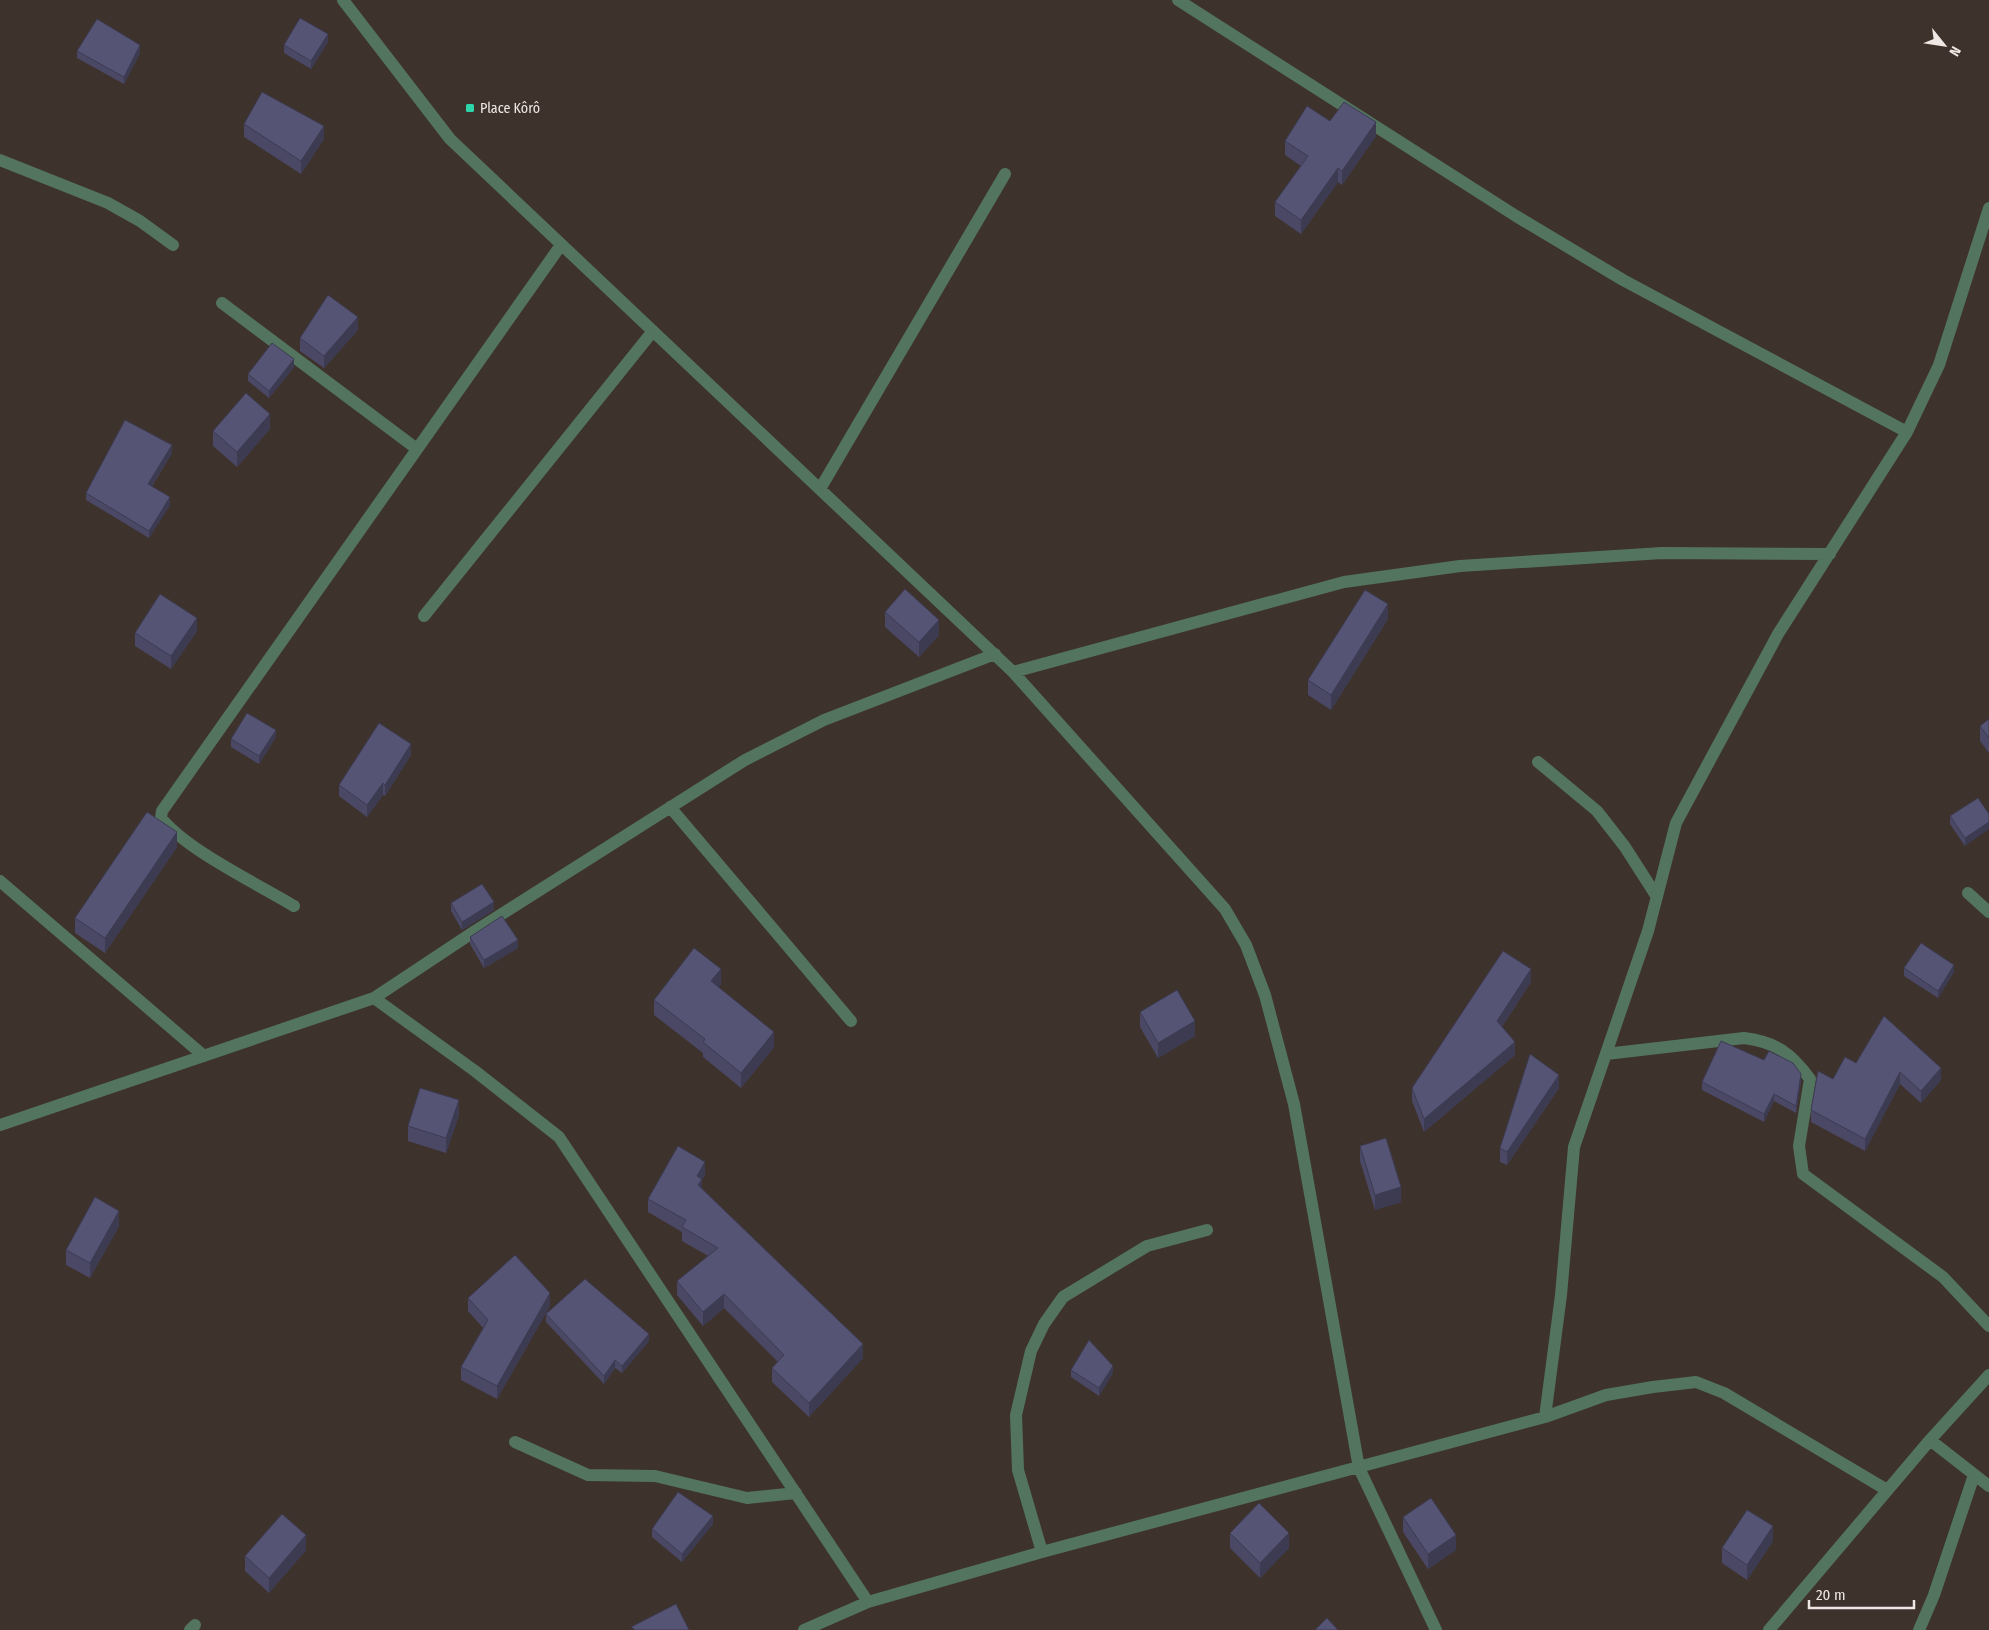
<svg xmlns="http://www.w3.org/2000/svg" width="1989" height="1630" viewBox="0 0 1989 1630" font-family="'Fira Sans Condensed',sans-serif">
<rect width="100%" height="100%" fill="#3e322c"/>
<g fill="none" stroke-linecap="round" stroke-linejoin="round">
<path stroke="#537560" stroke-width="12" d="M343 0 450 139 1013 672 1225 909 1246 945 1265 995 1294 1104 1359 1468 1436 1630
M1178 0 1516 216 1623 280 1907 432
M0 160 108 203 140 221 173 245
M222 303 417 449
M820 489 1005 174
M424 616 653 331
M1013 672 1344 582 1460 566 1662 553 1830 554
M1538 762 1597 811 1625 847 1657 897
M670 807 851 1021
M0 881 204 1056
M1968 893 1989 912
M294 906C256 883 188 851 161 818L162 811 561 245
M374 998 475 1071 559 1137 868 1602
M1606 1054 1744 1038C1776 1042 1791 1053 1810 1079L1799 1146 1803 1174 1943 1277 1989 1326
M0 1125 374 998 472 933 745 760 824 720 995 654
M1545 1417 1561 1295 1574 1147 1648 931 1676 823 1778 634 1907 432 1939 365 1989 208
M1930 1440 1989 1486
M515 1442 588 1475 655 1476 747 1498 796 1493
M1042 1552 1018 1470 1016 1415 1031 1351 1044 1324 1063 1297 1147 1246 1207 1230
M190 1630 195 1625
M804 1630 868 1602 1042 1552 1545 1417 1606 1395 1653 1387 1696 1382 1724 1393 1887 1490
M1769 1630 1930 1440 1989 1375
M1919 1630 1934 1595 1974 1475"/>
</g>
<path fill="#4a4865" d="M328 42 311 69 284 53V45Z
M77 51 140 53 124 84 77 58Z
M1330 121 1376 136 1342 185 1338 182 1301 234 1275 216V202L1301 166 1285 155V141Z
M244 124 324 139 301 174 244 137Z
M358 330 324 368 300 351V338Z
M294 367 269 398 248 381V374Z
M270 429 237 467 213 446V431Z
M172 453 152 486 170 505 149 538 86 500V493Z
M885 612 939 635 919 657 885 627Z
M1388 619 1331 710 1308 695V680Z
M197 631 171 669 135 646V633Z
M1989 719V753L1980 741V726Z
M276 737 259 764 231 747V739Z
M411 755 385 796 383 795 367 817 339 796V785Z
M1978 798 1965 846 1950 824V816Z
M177 847 105 953 75 933V918Z
M451 903 494 910 462 930 451 911Z
M470 937 518 948 484 968 470 944Z
M1904 968 1954 972 1938 998 1904 976Z
M1531 982 1502 1027 1515 1055 1424 1132 1412 1101V1088Z
M721 984 718 987 774 1047 741 1088 703 1057V1053L654 1015V1000Z
M1140 1012 1195 1036 1158 1058 1140 1027Z
M1856 1063 1941 1080 1921 1103 1900 1084 1865 1151 1811 1122V1110L1833 1079Z
M1801 1081 1796 1113 1774 1101 1764 1122 1702 1090V1082Z
M1559 1088 1507 1165 1500 1162V1148Z
M459 1115 446 1153 408 1141V1126Z
M1360 1146 1401 1202 1375 1210 1360 1161Z
M705 1175 702 1180V1188L863 1358 809 1417 772 1382V1368L778 1362 724 1308 703 1326 677 1295V1281L708 1256 682 1241V1232L648 1212V1199Z
M119 1226 90 1278 66 1265V1250Z
M468 1298 550 1306 497 1399 461 1380V1367L483 1328 468 1311Z
M546 1314 649 1341 622 1373 615 1368 604 1384 546 1322Z
M1071 1370 1113 1373 1099 1396 1071 1377Z
M1403 1517 1456 1550 1428 1569 1403 1532Z
M713 1524 682 1562 652 1537V1529Z
M1230 1533 1289 1548 1260 1578 1230 1548Z
M1773 1541 1747 1580 1722 1563V1548Z
M306 1550 269 1593 245 1571V1556Z"/>
<path fill="#3c3b52" d="M328 34V42L311 69V61Z
M140 45V53L124 84V77Z
M1376 122V136L1342 185V171Z
M324 126V139L301 174V161Z
M1338 168V182L1301 234V220Z
M358 317V330L324 368V356Z
M294 359V367L269 398V391Z
M270 414V429L237 467V452Z
M172 445V453L148 491V484Z
M170 497V505L149 538V531Z
M1388 604V619L1331 710V695Z
M197 618V631L171 669V656Z
M939 620V635L919 657V642Z
M276 730V737L259 764V756Z
M411 744V755L385 796V785Z
M383 783V795L367 817V805Z
M1989 822V829L1965 846V838Z
M177 832V847L105 953V938Z
M494 902V910L462 930V922Z
M518 940V948L484 968V960Z
M1954 965V972L1938 998V991Z
M721 969V984L711 996V981Z
M1531 969V982L1497 1034V1021Z
M1195 1021V1036L1158 1058V1043Z
M774 1032V1047L741 1088V1073Z
M1515 1042V1055L1424 1132V1119Z
M1941 1068V1080L1921 1103V1091Z
M1900 1072V1084L1865 1151V1139Z
M1801 1074V1081L1796 1113V1106Z
M1559 1075V1088L1507 1165V1152Z
M1774 1094V1101L1764 1122V1114Z
M459 1100V1115L446 1153V1138Z
M705 1162V1175L702 1180V1193L698 1198 697 1176Z
M1401 1187V1202L1375 1210V1195Z
M119 1211V1226L90 1278V1263Z
M550 1293V1306L497 1399V1386Z
M724 1294V1308L703 1326V1312Z
M649 1334V1341L622 1373V1366Z
M863 1344V1358L809 1417V1403Z
M615 1360V1368L604 1384V1376Z
M1113 1366V1373L1099 1396V1388Z
M713 1516V1524L682 1562V1554Z
M1773 1526V1541L1747 1580V1565Z
M1289 1533V1548L1260 1578V1563Z
M306 1535V1550L269 1593V1578Z
M1456 1535V1550L1428 1569V1554Z"/>
<path fill="#565475" stroke="#3c3b52" d="M300 18 328 34 311 61 284 45Z
M97 19 140 45 124 77 77 51Z
M262 92 324 126 301 161 244 124Z
M1344 102 1376 122 1342 171 1338 168 1301 220 1275 202 1308 156 1285 141 1307 106 1330 121Z
M328 295 358 317 324 356 300 338Z
M272 343 294 359 269 391 248 374Z
M246 393 270 414 237 452 213 431Z
M125 420 172 445 148 484 170 497 149 531 86 493Z
M905 589 939 620 919 642 885 612Z
M1365 590 1388 604 1331 695 1308 680Z
M160 594 197 618 171 656 135 633Z
M247 713 276 730 259 756 231 739Z
M1989 719V738L1980 726Z
M379 723 411 744 385 785 383 783 367 805 339 785Z
M1978 798 1989 814V822L1965 838 1950 816Z
M147 812 177 832 105 938 75 918Z
M482 884 494 902 462 922 451 903Z
M502 916 518 940 484 960 470 937Z
M1921 943 1954 965 1938 991 1904 968Z
M694 948 721 969 711 981 774 1032 741 1073 703 1042 705 1039 654 1000Z
M1503 951 1531 969 1497 1021 1515 1042 1424 1119 1412 1088Z
M1177 990 1195 1021 1158 1043 1140 1012Z
M1884 1016 1941 1068 1921 1091 1900 1072 1865 1139 1811 1110 1818 1071 1833 1079 1845 1057 1856 1063Z
M1721 1041 1764 1060 1769 1051 1793 1063 1801 1074 1796 1106 1774 1094 1764 1114 1702 1082Z
M1530 1054 1559 1075 1507 1152 1500 1148Z
M420 1088 459 1100 446 1138 408 1126Z
M1386 1138 1401 1187 1375 1195 1360 1146Z
M678 1146 705 1162 697 1176 702 1179 698 1185 863 1344 809 1403 772 1368 784 1355 724 1294 703 1312 677 1281 718 1248 682 1227 686 1220 648 1199Z
M95 1197 119 1211 90 1263 66 1250Z
M515 1255 550 1293 497 1386 461 1367 488 1320 468 1298Z
M585 1279 649 1334 622 1366 615 1360 604 1376 546 1314Z
M1089 1340 1113 1366 1099 1388 1071 1370Z
M678 1492 713 1516 682 1554 652 1529Z
M1431 1498 1456 1535 1428 1554 1403 1517Z
M1259 1503 1289 1533 1260 1563 1230 1533Z
M1747 1510 1773 1526 1747 1565 1722 1548Z
M282 1514 306 1535 269 1578 245 1556Z
M676 1604 689 1630H635L631 1627Z
M1327 1618 1338 1630H1315Z"/>
<rect fill="#2dd5ab" stroke="#3e322c" stroke-width="2" x="465" y="103" width="10" height="10" rx="2.5"/>
<g text-anchor="middle" dominant-baseline="central" stroke-width="4" stroke-linejoin="round" paint-order="stroke">
<g font-size="14" fill="#efe7e3" stroke="#3e322c" text-anchor="start">
<text x="480" y="108">Place Kôrô</text>
</g>
</g>
<g transform="translate(1944 45) rotate(120)" stroke="#3e322c" stroke-width="4" paint-order="stroke">
<path d="M0-4L9 19L0 12L-9 19Z" fill="#efe7e3"/>
<text y="-8" font-size="14" font-weight="bold" text-anchor="middle" fill="#efe7e3">N</text>
</g>
<path d="M1809 1600v8h105v-8" fill="none" stroke="#efe7e3" stroke-width="2.5"/>
<text x="1816" y="1600" font-size="15" fill="#efe7e3" stroke="#3e322c" stroke-width="4" paint-order="stroke">20 m</text>
</svg>
